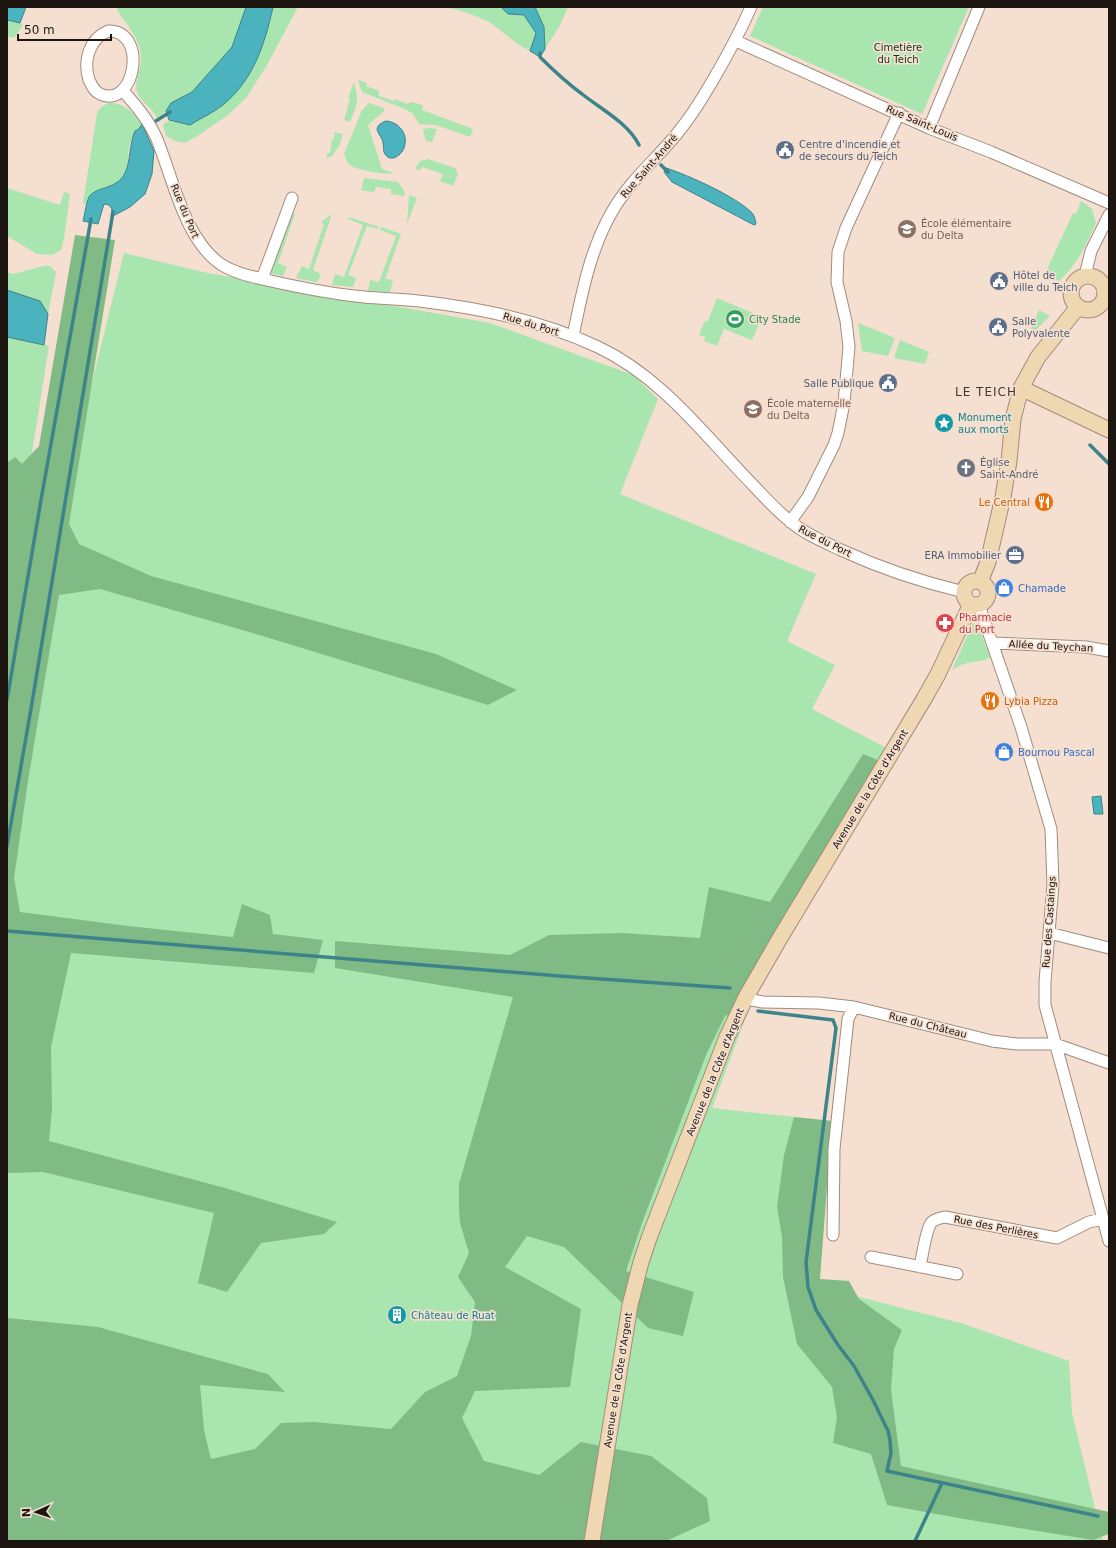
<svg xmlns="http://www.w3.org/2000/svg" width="1116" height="1548" viewBox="0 0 1116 1548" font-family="'DejaVu Sans',sans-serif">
<rect width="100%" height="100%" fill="#f5dfd0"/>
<path fill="#a9e5af" d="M117 7H246L232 47 192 92 171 103 166 111 157 118C152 107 137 100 136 87 136 79 140 70 141 62 143 41 127 26 117 10Z
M273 7H298L267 65 246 98 228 115 199 135 185 143 175 141 166 136 163 124 169 121 190 125 209 114 267 31Z
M445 7H501L508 14 524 15 536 33 530 51C515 44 505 33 492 24 480 16 459 10 445 7Z
M535 7H568L559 27 545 49 544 27Z
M763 7H969L922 114 750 36Z
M7 20 20 23 23 25 14 38 7 36Z
M358 80 367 83 366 86 379 91V96L394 101 395 99 407 104 412 102 423 105 422 110 473 129 470 137 436 125 419 124 413 114 407 110 362 92Z
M354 82C359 102 358 102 350 122L344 120 350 99 348 98Z
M108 103C125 103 132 111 142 124 139 130 132 136 130 143 127 155 130 168 121 179 110 192 91 186 87 204L83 203 97 114 100 108Z
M369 103 384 108V111L368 125 382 169 393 173 391 174C381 173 358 171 350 165 347 163 346 158 344 154L362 110Z
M429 128 437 129 432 142 426 141 423 130V129Z
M335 132 343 134 339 146 332 156 327 158V153H330L332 139H334Z
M428 159 455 168 458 174 453 186 440 181 443 174 422 167 420 170 415 169 420 161Z
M364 178 398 182 405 192 404 196 391 194V189L376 187 374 192 361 190Z
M7 188 60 205 64 192 70 194 64 239 61 250 52 255 37 254 7 236Z
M409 195 417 198 407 224Z
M1081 201 1092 209 1096 223C1086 245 1077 265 1059 281L1044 276 1073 213 1076 214Z
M292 212 295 214 278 263 287 267 283 276 270 273Z
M332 214 313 270 321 274 318 281 316 282 296 278 302 266 309 269 324 224 321 222Z
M349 217 379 227 378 229 367 226 348 275 356 278 353 287 332 285 335 274 344 277 363 225 348 219Z
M381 227 401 234 385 279 393 280 390 292 368 291 370 280 379 282 396 236 380 230Z
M124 253 203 272 490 323 633 375 658 399 620 494 816 574 787 641 835 665 812 709 896 753 750 1006 712 1108 832 1121 816 1286 961 1323 1069 1361 1072 1413 1103 1541H7V337L49 346 9 597 37 604Z
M44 266H50L56 272 48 314 40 301 7 290V272L13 274Z
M717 298 762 317 752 340 724 329 717 346 704 341 705 337 699 335 705 321H708Z
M1039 310 1050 316 1026 340Z
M858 323 895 338 888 356 862 351Z
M900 340 929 352 925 364 894 358Z
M973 623 978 626 990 657C984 662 975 661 968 663 962 664 957 667 952 670Z"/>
<path fill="#80bb86" d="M75 235 115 240 69 524 79 544 151 576 436 654 517 690 488 705 266 637 100 589 59 595 28 781 14 878 20 912 128 926 233 937 242 904 270 915 273 934 323 940 314 973 71 953 51 1047 52 1109 49 1141 225 1188 337 1222 324 1234 261 1243 227 1292 198 1283 214 1213 43 1172 7 1173V463L15 457 22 464 39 446Z
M863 754 890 765 750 1006 725 1016 706 1055 642 1223 626 1271 694 1292 683 1336 648 1328 564 1247 527 1236 505 1267 581 1309 570 1387 475 1391 462 1418 484 1461 539 1475 581 1442 651 1456 707 1498 710 1521 666 1541H7V1318L98 1327 268 1374 285 1392 200 1385 204 1430 211 1459 255 1449 281 1423 314 1422 391 1429 425 1392 457 1376 471 1336 475 1302 458 1277 469 1253 460 1223 459 1209V1184L513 997 335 968V941L510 955 549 935 622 933 700 938 709 887 770 902Z
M794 1117 832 1121 820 1279 849 1281 859 1299 902 1330 894 1349 891 1390 901 1466 1109 1512V1534L1093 1540 964 1519 887 1505 871 1454 833 1443 837 1417 832 1387 797 1344 783 1277 782 1237 777 1207 784 1155Z"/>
<path fill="#4ab3be" stroke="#3c848a" d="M7 7H26L20 23 7 20Z
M246 7H273C265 43 254 79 224 104 213 113 201 118 190 125L169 120 166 111 171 103 192 92 232 47Z
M501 7H535L544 27 545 49 540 57 530 51 536 33 524 15 508 14Z
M386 121C399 122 409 134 404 148 401 156 389 164 384 152 383 149 384 146 383 143 383 135 368 128 386 121Z
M142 124 154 151 152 174 145 194 130 207 111 217 112 209 109 205 104 204 98 224 83 221C85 214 86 203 89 197 96 186 117 190 125 173 131 160 129 145 135 131L139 129Z
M666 168C688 175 737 197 752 213 755 216 755 220 756 224L754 225 672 182 664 172Z
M7 290 40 301 48 314 44 345 7 337Z
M1101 796 1103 814H1094L1092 797Z"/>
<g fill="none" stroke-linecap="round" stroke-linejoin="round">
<path stroke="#3c848a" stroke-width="3.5" d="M540 53V57C553 70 567 83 582 94 601 109 628 123 639 145
M151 124 170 112
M661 165 668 172
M1090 445 1109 464
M7 700 41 500 91 219
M7 846 32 703 113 212
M7 931 559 976 730 988
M758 1011 833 1020 836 1028 806 1262 808 1287 816 1310 838 1345 854 1366 873 1400 888 1431 890 1440 891 1453 887 1471 1098 1516
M915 1541 942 1483"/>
<defs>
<path id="street" d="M108 31C149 30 135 110 100 94 94 91 92 86 89 80 83 61 89 39 108 31Z
M736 41 929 128 991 152 1109 203
M123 91C136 105 148 119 156 137 173 177 184 240 222 265 237 274 254 277 271 281 302 288 333 294 364 297 385 299 406 299 427 302 485 309 545 322 598 347 662 377 705 436 753 485 765 498 777 511 791 522 805 534 824 542 841 550 880 568 922 582 964 592
M929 128 979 7
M1085 276 1091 251 1109 215
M262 279 292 198
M573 336C582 293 590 249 613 210 630 181 655 160 676 135 690 118 702 99 713 80 727 56 740 32 751 7
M790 522 808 497 834 445 838 433 844 403 849 347 846 321 837 282 838 252 846 228 899 113
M979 605 1021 727 1051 829 1053 884 1045 982V1005L1109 1241
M994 643 1086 647 1109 651
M1049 933 1109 948
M746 997 752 1000 763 1002 819 1003 854 1007 992 1041 1017 1044H1055L1109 1063
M833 1235 834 1149 848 1019 854 1007
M871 1257 957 1274
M920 1267C922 1257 926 1230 931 1223 934 1219 941 1218 945 1217L1057 1238 1089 1222 1103 1219"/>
<path id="secondary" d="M1071 293a17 17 0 1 1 34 0a17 17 0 1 1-34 0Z
M1021 388 1109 430
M964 593a12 12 0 1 1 24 0a12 12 0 1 1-24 0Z
M980 582 988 562 1003 497 1009 461 1013 419 1021 388 1038 357 1078 307
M592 1541 630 1305 641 1262 649 1238 727 1037 746 997 780 938 924 699 938 674 971 604"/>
</defs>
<use href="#street" stroke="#a08c7e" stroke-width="13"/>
<use href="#secondary" stroke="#a08c7e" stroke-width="17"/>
<use href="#street" stroke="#fff" stroke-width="11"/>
<use href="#secondary" stroke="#efd7b2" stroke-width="15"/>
</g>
<defs>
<symbol id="civic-disc" viewBox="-11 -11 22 22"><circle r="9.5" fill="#5c6f8a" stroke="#f5dfd0"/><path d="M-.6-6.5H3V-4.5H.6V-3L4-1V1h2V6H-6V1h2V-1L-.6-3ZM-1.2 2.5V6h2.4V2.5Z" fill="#fff"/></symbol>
<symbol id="school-disc" viewBox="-11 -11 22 22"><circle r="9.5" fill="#8d6e63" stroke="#f5dfd0"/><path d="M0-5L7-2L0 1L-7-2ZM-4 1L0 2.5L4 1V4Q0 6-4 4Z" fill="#fff"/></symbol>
<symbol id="stadium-disc" viewBox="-11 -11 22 22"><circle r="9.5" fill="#2e9e5b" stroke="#f5dfd0"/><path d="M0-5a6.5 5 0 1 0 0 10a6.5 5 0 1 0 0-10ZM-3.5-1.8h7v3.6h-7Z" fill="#fff"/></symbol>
<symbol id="sight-disc" viewBox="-11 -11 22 22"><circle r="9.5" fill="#0f9aa8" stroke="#f5dfd0"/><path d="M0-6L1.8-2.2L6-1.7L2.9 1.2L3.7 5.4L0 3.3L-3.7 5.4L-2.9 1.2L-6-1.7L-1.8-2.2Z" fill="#fff"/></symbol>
<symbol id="church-disc" viewBox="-11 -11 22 22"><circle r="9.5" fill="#6b7280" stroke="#f5dfd0"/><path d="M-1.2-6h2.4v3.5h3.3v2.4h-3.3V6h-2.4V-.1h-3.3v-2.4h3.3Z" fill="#fff"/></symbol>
<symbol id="restaurant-disc" viewBox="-11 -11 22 22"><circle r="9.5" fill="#e8710a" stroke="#f5dfd0"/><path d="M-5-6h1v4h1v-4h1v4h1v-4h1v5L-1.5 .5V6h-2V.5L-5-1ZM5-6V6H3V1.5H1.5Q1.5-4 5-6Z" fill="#fff"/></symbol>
<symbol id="office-disc" viewBox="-11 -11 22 22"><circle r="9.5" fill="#5c6f8a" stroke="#f5dfd0"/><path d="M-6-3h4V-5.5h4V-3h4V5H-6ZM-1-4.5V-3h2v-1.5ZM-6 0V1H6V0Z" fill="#fff"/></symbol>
<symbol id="shop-disc" viewBox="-11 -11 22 22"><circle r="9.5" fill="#3f7fe0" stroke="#f5dfd0"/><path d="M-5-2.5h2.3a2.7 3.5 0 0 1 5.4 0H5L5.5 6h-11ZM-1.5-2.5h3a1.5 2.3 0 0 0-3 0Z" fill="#fff"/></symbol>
<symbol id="pharmacy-disc" viewBox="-11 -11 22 22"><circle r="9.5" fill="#e0444e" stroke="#f5dfd0"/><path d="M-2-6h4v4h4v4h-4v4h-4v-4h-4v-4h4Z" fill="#fff"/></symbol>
<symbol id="building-disc" viewBox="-11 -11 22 22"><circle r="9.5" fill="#0f9aa8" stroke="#f5dfd0"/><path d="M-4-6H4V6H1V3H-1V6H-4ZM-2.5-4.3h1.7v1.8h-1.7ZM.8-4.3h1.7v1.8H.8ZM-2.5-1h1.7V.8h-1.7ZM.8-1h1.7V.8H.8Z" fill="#fff"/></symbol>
</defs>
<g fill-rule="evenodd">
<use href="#civic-disc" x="774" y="139" width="22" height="22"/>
<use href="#school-disc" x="896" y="218" width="22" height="22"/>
<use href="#civic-disc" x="988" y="270" width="22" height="22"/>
<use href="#stadium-disc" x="724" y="308" width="22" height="22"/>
<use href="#civic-disc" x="987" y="316" width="22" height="22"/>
<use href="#civic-disc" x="877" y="372" width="22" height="22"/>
<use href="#school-disc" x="742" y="398" width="22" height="22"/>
<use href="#sight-disc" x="933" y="412" width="22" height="22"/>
<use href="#church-disc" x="955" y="457" width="22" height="22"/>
<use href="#restaurant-disc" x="1033" y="491" width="22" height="22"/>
<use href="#office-disc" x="1004" y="544" width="22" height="22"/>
<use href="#shop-disc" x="993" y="577" width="22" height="22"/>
<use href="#pharmacy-disc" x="934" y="612" width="22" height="22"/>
<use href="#restaurant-disc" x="979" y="690" width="22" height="22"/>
<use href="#shop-disc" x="993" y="741" width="22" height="22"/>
<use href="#building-disc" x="386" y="1304" width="22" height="22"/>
</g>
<g text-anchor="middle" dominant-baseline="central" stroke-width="3.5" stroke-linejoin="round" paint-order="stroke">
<g font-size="10" fill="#0b3715" stroke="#f5dfd0">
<text x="898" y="47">Cimetière<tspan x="898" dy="12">du Teich</tspan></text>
</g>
<g font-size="10" fill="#1c1510" stroke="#f5dfd0">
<text transform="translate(922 123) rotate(23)">Rue Saint-Louis</text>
<text transform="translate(649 166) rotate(-49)">Rue Saint-André</text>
<text transform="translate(185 211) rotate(67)">Rue du Port</text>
<text transform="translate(531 324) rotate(17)">Rue du Port</text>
<text transform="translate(825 541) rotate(27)">Rue du Port</text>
<text transform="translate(1051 646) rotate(3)">Allée du Teychan</text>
<text transform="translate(870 789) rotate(-59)">Avenue de la Côte d'Argent</text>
<text transform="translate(1049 922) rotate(-86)">Rue des Castaings</text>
<text transform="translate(928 1025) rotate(14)">Rue du Château</text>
<text transform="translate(715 1072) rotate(-68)">Avenue de la Côte d'Argent</text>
<text transform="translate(996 1227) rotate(11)">Rue des Perlières</text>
<text transform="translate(618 1380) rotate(-81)">Avenue de la Côte d'Argent</text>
</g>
<g font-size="10" fill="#4e5e75" stroke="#f5dfd0" text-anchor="start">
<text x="799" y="144">Centre d'incendie et<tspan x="799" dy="12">de secours du Teich</tspan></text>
<text x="1013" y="275">Hôtel de<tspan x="1013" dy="12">ville du Teich</tspan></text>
<text x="1012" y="321">Salle<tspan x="1012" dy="12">Polyvalente</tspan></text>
<text x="874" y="383" text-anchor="end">Salle Publique</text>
<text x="1001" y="555" text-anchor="end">ERA Immobilier</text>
</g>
<g font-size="10" fill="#785e54" stroke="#f5dfd0" text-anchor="start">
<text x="921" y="223">École élémentaire<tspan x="921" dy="12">du Delta</tspan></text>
<text x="767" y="403">École maternelle<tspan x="767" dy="12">du Delta</tspan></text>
</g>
<g font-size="10" fill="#27864d" stroke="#f5dfd0" text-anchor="start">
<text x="749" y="319">City Stade</text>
</g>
<g font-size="10" fill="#0d838f" stroke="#f5dfd0" text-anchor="start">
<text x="958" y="417">Monument<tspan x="958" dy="12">aux morts</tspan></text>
<text x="411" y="1315">Château de Ruat</text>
</g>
<g font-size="10" fill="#5b616d" stroke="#f5dfd0" text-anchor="start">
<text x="980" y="462">Église<tspan x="980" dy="12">Saint-André</tspan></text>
</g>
<g font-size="10" fill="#c56008" stroke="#f5dfd0" text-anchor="end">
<text x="1030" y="502">Le Central</text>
<text x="1004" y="701" text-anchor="start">Lybia Pizza</text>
</g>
<g font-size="10" fill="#366cbe" stroke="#f5dfd0" text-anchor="start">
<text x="1018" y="588">Chamade</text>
<text x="1018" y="752">Bournou Pascal</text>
</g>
<g font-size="10" fill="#be3a42" stroke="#f5dfd0" text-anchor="start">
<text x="959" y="617">Pharmacie<tspan x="959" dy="12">du Port</tspan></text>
</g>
<g font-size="12" letter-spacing="1" fill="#47362a" stroke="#f5dfd0">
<text x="986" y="392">LE TEICH</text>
</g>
</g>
<rect width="1116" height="1548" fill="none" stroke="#1c1510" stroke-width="16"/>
<g transform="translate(36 1512) rotate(267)" stroke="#f5dfd0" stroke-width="3" paint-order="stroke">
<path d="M0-3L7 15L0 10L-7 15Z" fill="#1c1510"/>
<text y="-6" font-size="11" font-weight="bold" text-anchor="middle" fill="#1c1510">N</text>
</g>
<path d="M18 34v6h93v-6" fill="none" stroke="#1c1510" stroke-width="2"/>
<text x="24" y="34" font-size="12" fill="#1c1510" stroke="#f5dfd0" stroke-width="3" paint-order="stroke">50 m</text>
</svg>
